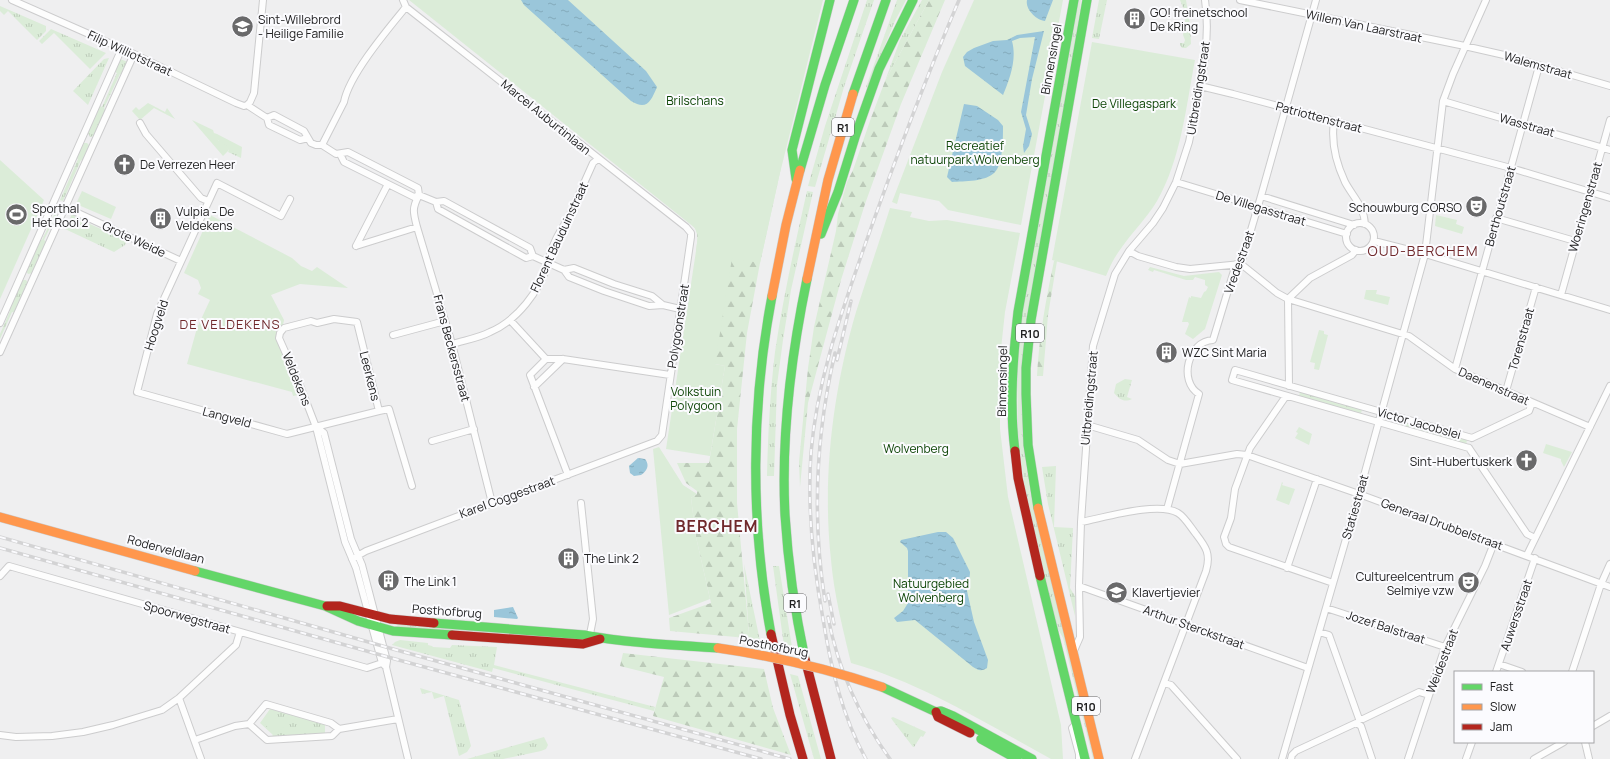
<svg xmlns="http://www.w3.org/2000/svg" width="1610" height="759" viewBox="0 0 1610 759" font-family="Manrope,sans-serif">
<defs>
<pattern id="grass-tufts" width="24" height="20" patternUnits="userSpaceOnUse"><rect width="24" height="20" fill="#dbecd8"/><path d="M3 7l-1-3M5 7V3M7 7l1-3M15 17l-1-3M17 17v-4M19 17l1-3" fill="none" stroke="#bccab9"/></pattern>
<pattern id="forest-firs" width="22" height="20" patternUnits="userSpaceOnUse"><rect width="22" height="20" fill="#dbecd8"/><path d="M5 1l3.5 6h-7zM16 11l3.5 6h-7z" fill="#bccab9"/></pattern>
<pattern id="water-ripples" width="26" height="14" patternUnits="userSpaceOnUse"><rect width="26" height="14" fill="#9ac6da"/><path d="M2 4q2-2 4 0t4 0M15 11q2-2 4 0t4 0" fill="none" stroke="#84aabb"/></pattern>
</defs>
<rect width="100%" height="100%" fill="#efeff0"/>
<path fill="url(#grass-tufts)" d="M867 0H874L844 87 815 187 808 186 825 126Z
M897 0H906L895 21 867 88 866 87Z
M922 0H929L885 81 900 40Z
M1079 0H1081L1080 10 1022 369 1021 394 1023 444 1030 492 1094 759H1093L1063 638 1057 627 1026 498 1018 432 1017 371 1020 327Z
M1099 0H1107L1099 39 1092 38Z
M1180 0H1186L1190 25 1191 44 1186 48H1182L1180 45V43H1184L1185 40 1183 35 1186 15Z
M0 6 46 26V31L37 40 8 11 4 15 0 11Z
M51 29 106 53 90 69 54 33 42 44 39 41Z
M109 58 88 105 73 91 104 59Z
M120 59 128 62 122 75 120 74 104 108 106 110 94 136 90 137 88 133 99 106 102 107 117 73 115 72Z
M217 134 242 147 241 158 228 152 229 150 217 139Z
M84 143H87L90 146 83 161 81 160 63 201 60 200 78 159 76 158Z
M807 191 813 192 791 290 783 340 777 385 774 476H767C768 435 770 393 775 352 783 298 795 244 807 191Z
M55 213H57L44 240 47 242 33 273 28 274 26 271 40 239 42 240Z
M72 214 81 218V220L121 238 123 237 127 239 125 245 114 252 65 229Z
M22 280H26L28 283 15 313 12 312 0 339V334L10 311 8 310Z
M1125 379 1132 380 1127 397 1132 399C1124 403 1119 399 1114 393L1116 384Z
M1300 391 1362 409 1361 414 1299 397Z
M1398 419 1467 439 1466 446 1396 425Z
M1056 466 1054 527 1073 528 1070 588 1075 596V616L1048 504 1042 467Z
M744 564 760 641 736 637 749 634Z
M779 566 792 647 784 646 773 566Z
M397 623 564 637V638L511 634 507 635 398 629Z
M400 640 428 643V645L432 646 433 647 450 648 452 645 497 647 494 665 655 707 654 711 493 668 492 672 392 645 395 642Z
M790 674 798 676 821 759H814Z
M420 688 459 700 471 746 467 752 459 756 444 696 434 699 432 692 422 694Z
M270 709 325 724V734L270 739 273 735 260 723Z
M893 717 926 732 923 737 921 736 914 747H913L893 721 891 718Z
M544 737 548 745 546 749 541 751 503 759H467Z"/>
<path fill="url(#forest-firs)" d="M929 0H945L901 104 865 204 841 280 808 403 800 487 799 462 808 368 814 327 836 231 838 214 847 182 853 170 871 118 885 81Z
M781 168 760 263 747 333 737 429V503L749 634 736 637 670 631 669 618 711 603 696 537 691 498 697 494V491L686 483 677 463H709L725 366 715 364 696 251C697 241 700 232 692 225Z
M1054 261H1057L1048 315 1043 376H1037C1039 337 1046 299 1054 261Z
M623 653 764 669 773 708 791 755 653 716 664 677 620 666Z"/>
<path fill="#dbecd8" d="M409 0H823L779 177 760 263 732 258 715 364 725 366 710 456 666 449 696 251 698 236 695 228Z
M974 0H1063L1021 225 948 210 939 201 900 193 897 204 892 202 942 72Z
M1092 42 1195 60C1186 107 1181 159 1157 201 1147 218 1133 231 1122 247 1115 256 1110 266 1106 276L1052 260Z
M148 103 165 112 167 108 175 119 154 108 140 120 132 111 136 107 139 110Z
M192 120 213 130 214 133 217 134 218 140 226 145 229 150 223 156Z
M0 160 44 200 0 299Z
M82 191 116 207 111 219 76 204Z
M890 208 912 212 910 217 929 221 947 220 1020 233 1005 312 1000 358V429L1008 497 1061 725 1063 759H1051C987 724 922 683 851 663 843 629 834 595 831 560 822 477 833 391 856 312 867 277 879 243 890 208Z
M210 215 292 258 301 266 312 271 317 267 348 288 300 284 271 295 284 320 283 325C267 334 284 346 282 357L298 395 293 396 292 392 187 364 197 328 210 300 198 294 201 288 198 280 184 273Z
M1436 215 1457 220 1456 224 1464 227 1462 234 1435 226Z
M1150 267 1184 276 1219 272 1222 275 1205 329 1193 339 1185 334 1189 324 1188 322H1182L1189 297 1191 298V296L1201 298 1204 292 1206 291 1208 287 1205 285V280L1195 277 1193 280H1186L1154 270 1153 272 1148 270Z
M1366 290H1377L1376 294 1390 297 1388 305 1364 299Z
M1319 330 1324 331V334L1328 335 1319 370 1314 369 1315 363 1310 362Z
M1299 427 1312 434 1309 445 1295 438 1298 433 1296 432Z
M1546 444 1572 452 1564 467 1561 461V459L1543 453Z
M659 447 683 485 697 494 691 498 696 537 710 599 669 615 653 449Z
M1282 482 1283 483 1282 485 1295 489 1289 505 1276 500Z
M290 715 285 725 277 734 265 725 266 721H274Z"/>
<path fill="url(#water-ripples)" d="M521 0H568L646 71 657 87C651 101 647 111 631 101L524 5Z
M1027 0H1053L1045 21C1036 20 1025 9 1027 0Z
M1044 31 1032 79 1026 115 1032 134 1029 146 1024 153 1023 146 1026 129 1021 112 1035 37 1020 38 1012 41C1017 59 1010 78 1003 95L965 66 963 57 967 52 974 48 993 41 1007 40 1017 35Z
M964 104 977 106 998 120 1003 126C1003 138 1003 164 995 172 986 182 964 181 952 182L947 177Z
M638 458 645 459C650 465 647 471 641 475L634 476 630 473 629 466Z
M938 532H946L953 538 970 572C970 579 967 584 967 591L974 622 988 660 987 668C981 672 978 670 973 667L915 620 897 622 894 618 903 611 908 603V551L907 548 900 542 901 540Z
M513 607 518 618 517 619 494 617V610Z"/>
<g fill="none" stroke-linecap="round" stroke-linejoin="round">
<defs>
<path id="street" d="M12 0 134 54 236 103 244 106 247 105
M1240 0 1460 45 1504 55 1610 86
M1200 86 1233 94 1511 168 1610 198
M1443 101 1610 150
M247 105 267 118 274 115 304 131 311 143 316 145H322L336 154 348 152 418 188 419 195
M247 105 250 102 254 93 263 0
M267 118 269 125 300 140 308 138
M1334 121C1331 142 1336 163 1345 182 1353 197 1364 206 1365 224
M140 123 146 134 201 198 208 201
M322 145 344 102C349 75 388 29 406 7
M340 154 344 162 414 197 419 195 436 202 444 201 530 248 533 256
M1176 182 1347 234
M419 195C412 208 413 212 417 227L452 344 492 503
M1261 196 1354 225
M290 199 281 216 217 183 157 314 137 392 287 434 379 411
M436 202 438 209 526 258 533 256 564 270 574 268 614 284 652 296 663 305
M65 207 181 261
M1496 218 1575 241
M1346 237a14 14 0 1 1 28 0a14 14 0 1 1-28 0Z
M1374 241 1425 254 1610 310
M356 246 388 184
M356 246 417 227
M1129 251 1138 256 1176 267 1190 269 1241 264 1261 196 1316 0
M1241 264 1277 293 1288 299 1409 336 1455 369 1590 427
M564 270 569 277 604 291 649 306 663 305 680 309
M1561 295 1610 120
M1288 299 1289 386
M1288 299 1310 278 1352 255 1356 250
M510 320 546 359
M0 323 122 48
M393 335 445 321
M452 344C465 340 479 338 490 332 518 320 539 291 548 264 549 261 549 257 550 255 553 243 561 229 568 219L593 163 598 159
M0 352 134 54
M546 359 530 375 568 475
M546 359H563L670 375
M1455 369 1539 66
M534 387 563 359
M1506 391 1536 287
M1286 396 1250 448 1235 489 1231 518 1224 537 1226 544 1229 547 1333 583
M1087 425 1138 440 1168 460 1180 464 1237 454 1247 455 1359 494 1610 587
M316 427 324 433 351 539 362 565 387 661 386 667 408 759
M1472 438 1529 411 1532 403
M432 441 474 429
M1469 448 1232 380 1235 370 1472 438
M1469 448 1527 534 1535 538
M581 503 593 619 589 639
M1167 509 1199 394C1178 381 1188 341 1213 340L1236 264
M1081 522C1103 518 1158 501 1178 513 1185 517 1191 528 1196 534 1206 547 1211 554 1206 571L1135 759
M1527 555 1610 386
M352 559 366 551 657 441 662 435 691 237V233L686 227 406 7 403 0
M1287 568 1317 479
M0 576 9 566 367 668 382 663
M1079 586 1308 668
M1326 608 1445 647
M1319 632 1329 635 1359 719H1363L1419 692 1429 695
M1073 653 1080 637 1079 586 1081 522 1093 346 1115 274 1129 251 1153 223 1163 208 1176 182 1189 142C1198 96 1212 47 1205 0
M1499 664 1522 672
M386 667 382 663 356 568 345 542 316 427 299 383 279 338 280 333 284 328 311 321 317 323 334 319 357 322 379 411 389 409 412 486
M1496 672 1535 558
M1572 672 1601 584 1610 564
M1164 683 1171 685 1237 759
M179 698 201 759
M249 724 267 740 332 736 339 729
M1076 724 1072 728 1079 754V759
M1593 726 1610 716
M0 735 16 737 52 736 83 732 113 725 162 710 179 698 236 645 240 632
M195 740 235 726 249 724 266 704 331 723 339 729 398 719
M1585 742 1589 759
M1282 759 1357 501 1425 254 1443 101 1453 74 1486 0
M1291 759 1292 755 1296 751 1356 723 1361 726 1372 759
M1408 759 1445 647 1485 566 1494 543
M1466 759 1472 742
M1534 759 1564 742"/>
<path id="fast" d="M853 94 886 0
M800 170 825 85 854 0
M796 179 792 150 830 0
M821 234 838 192 856 134 879 69 913 0
M1015 451C1009 405 1013 358 1018 312L1074 0
M1038 508 1028 445 1026 394V368L1031 320 1087 0
M195 571 325 606 358 621 393 631 452 635
M1040 576 1085 759
M434 623 584 635C628 643 673 645 718 648
M771 634C750 523 751 406 772 296
M805 659C795 612 788 563 785 515 781 436 791 356 807 279
M882 687 936 712 941 711 953 716 1032 759
M981 739 1017 759"/>
<path id="slow" d="M807 279 828 180 853 94
M772 296 786 225 800 170
M1038 508 1099 759
M0 517 195 571"/>
<path id="jam" d="M1015 451 1018 478 1040 576
M327 606H340L390 619 434 623
M771 634 790 715 803 759
M452 635 583 644 600 639
M805 659 831 759
M936 712 938 717 970 733"/>
</defs>
<use href="#street" stroke="#cccccd" stroke-width="8"/>
<use href="#fast" stroke="#cccccd" stroke-width="10"/>
<use href="#slow" stroke="#cccccd" stroke-width="10"/>
<use href="#jam" stroke="#cccccd" stroke-width="10"/>
<use href="#street" stroke="#fdfdfd" stroke-width="6"/>
<use href="#fast" stroke="#63d668" stroke-width="9"/>
<use href="#slow" stroke="#ff974d" stroke-width="9"/>
<use href="#jam" stroke="#b3261e" stroke-width="9"/>
<defs>
<path id="rail" d="M837 360 851 301
M0 537 393 649 790 759
M0 548 395 659 761 759
M828 594 834 624
M825 601C812 518 816 434 835 353
M828 617C838 669 859 716 890 759
M866 759C842 716 831 668 823 619 813 564 807 509 811 453 817 379 842 311 866 242 895 160 925 80 959 0"/>
</defs>
<use href="#rail" stroke="#d3d3d4" stroke-width="3.5"/>
<use href="#rail" stroke="#fbfbfe" stroke-width="2" stroke-dasharray="6" stroke-linecap="butt"/>
<defs>
<path id="slow-bridge" d="M718 648C774 656 828 669 882 687"/>
</defs>
<use href="#slow-bridge" stroke="#cccccd" stroke-width="10" stroke-linecap="butt"/>
<use href="#slow-bridge" stroke="#ff974d" stroke-width="9"/>
</g>
<defs>
<symbol id="building-disc" viewBox="-11 -11 22 22"><circle r="9.5" fill="#69696a" stroke="#fbfbfe"/><path d="M-4-6H4V6H1V3H-1V6H-4ZM-2.5-4.3h1.7v1.8h-1.7ZM.8-4.3h1.7v1.8H.8ZM-2.5-1h1.7V.8h-1.7ZM.8-1h1.7V.8H.8Z" fill="#fff"/></symbol>
<symbol id="school-disc" viewBox="-11 -11 22 22"><circle r="9.5" fill="#69696a" stroke="#fbfbfe"/><path d="M0-5L7-2L0 1L-7-2ZM-4 1L0 2.5L4 1V4Q0 6-4 4Z" fill="#fff"/></symbol>
<symbol id="church-disc" viewBox="-11 -11 22 22"><circle r="9.5" fill="#69696a" stroke="#fbfbfe"/><path d="M-1.2-6h2.4v3.5h3.3v2.4h-3.3V6h-2.4V-.1h-3.3v-2.4h3.3Z" fill="#fff"/></symbol>
<symbol id="theatre-disc" viewBox="-11 -11 22 22"><circle r="9.5" fill="#69696a" stroke="#fbfbfe"/><path d="M-5-5.5Q0-4 5-5.5V0Q5 5 0 6Q-5 5-5 0ZM-3.3-2.5H-1v1.5H-3.3ZM1-2.5H3.3v1.5H1ZM-2.8 1Q0 5.5 2.8 1Z" fill="#fff"/></symbol>
<symbol id="stadium-disc" viewBox="-11 -11 22 22"><circle r="9.5" fill="#69696a" stroke="#fbfbfe"/><path d="M0-5a6.5 5 0 1 0 0 10a6.5 5 0 1 0 0-10ZM-3.5-1.8h7v3.6h-7Z" fill="#fff"/></symbol>
</defs>
<g fill-rule="evenodd">
<use href="#building-disc" x="1122" y="6" width="25" height="25"/>
<use href="#school-disc" x="230" y="14" width="25" height="25"/>
<use href="#church-disc" x="112" y="152" width="25" height="25"/>
<use href="#theatre-disc" x="1464" y="194" width="25" height="25"/>
<use href="#stadium-disc" x="4" y="202" width="25" height="25"/>
<use href="#building-disc" x="148" y="206" width="25" height="25"/>
<use href="#building-disc" x="1154" y="340" width="25" height="25"/>
<use href="#church-disc" x="1514" y="448" width="25" height="25"/>
<use href="#building-disc" x="556" y="546" width="25" height="25"/>
<use href="#building-disc" x="376" y="568" width="25" height="25"/>
<use href="#theatre-disc" x="1456" y="570" width="25" height="25"/>
<use href="#school-disc" x="1104" y="580" width="25" height="25"/>
</g>
<g text-anchor="middle" dominant-baseline="central" stroke-width="4" stroke-linejoin="round" paint-order="stroke">
<g fill="#fbfbfe" stroke="#626264" stroke-width="1">
<rect x="832" y="118" width="22" height="18" rx="3"/>
<rect x="1016" y="324" width="28" height="18" rx="3"/>
<rect x="784" y="594" width="22" height="18" rx="3"/>
<rect x="1072" y="697" width="28" height="18" rx="3"/>
</g>
<g font-size="11" font-weight="bold" fill="#212122">
<text x="843" y="127">R1</text>
<text x="1030" y="333">R10</text>
<text x="795" y="603">R1</text>
<text x="1086" y="706">R10</text>
</g>
<g font-size="12" fill="#212122" stroke="#fbfbfe" text-anchor="start">
<text x="1150" y="12">GO! freinetschool<tspan x="1150" dy="14">De kRing</tspan></text>
<text x="258" y="19">Sint-Willebrord<tspan x="258" dy="14">- Heilige Familie</tspan></text>
<text x="140" y="164">De Verrezen Heer</text>
<text x="1462" y="207" text-anchor="end">Schouwburg CORSO</text>
<text x="32" y="208">Sporthal<tspan x="32" dy="14">Het Rooi 2</tspan></text>
<text x="176" y="211">Vulpia - De<tspan x="176" dy="14">Veldekens</tspan></text>
<text x="1182" y="352">WZC Sint Maria</text>
<text x="1512" y="461" text-anchor="end">Sint-Hubertuskerk</text>
<text x="584" y="558">The Link 2</text>
<text x="1454" y="576" text-anchor="end">Cultureelcentrum<tspan x="1454" dy="14">Selmiye vzw</tspan></text>
<text x="404" y="581">The Link 1</text>
<text x="1132" y="592">Klavertjevier</text>
</g>
<g font-size="12" fill="#212122" stroke="#fbfbfe">
<text transform="translate(1364 26) rotate(12)">Willem Van Laarstraat</text>
<text transform="translate(130 53) rotate(25)">Filip Williotstraat</text>
<text transform="translate(1051 59) rotate(-80)">Binnensingel</text>
<text transform="translate(1538 65) rotate(16)">Walemstraat</text>
<text transform="translate(1198 88) rotate(-81)">Uitbreidingstraat</text>
<text transform="translate(546 117) rotate(39)">Marcel Auburtinlaan</text>
<text transform="translate(1319 117) rotate(15)">Patriottenstraat</text>
<text transform="translate(1527 125) rotate(16)">Wasstraat</text>
<text transform="translate(1500 206) rotate(-74)">Berthoutstraat</text>
<text transform="translate(1585 207) rotate(-74)">Woeringenstraat</text>
<text transform="translate(1261 208) rotate(17)">De Villegasstraat</text>
<text transform="translate(559 237) rotate(-65)">Florent Bauduinstraat</text>
<text transform="translate(134 239) rotate(25)">Grote Weide</text>
<text transform="translate(1239 262) rotate(-70)">Vredestraat</text>
<text transform="translate(156 325) rotate(-72)">Hoogveld</text>
<text transform="translate(678 326) rotate(-81)">Polygoonstraat</text>
<text transform="translate(1521 339) rotate(-74)">Torenstraat</text>
<text transform="translate(452 348) rotate(75)">Frans Beckersstraat</text>
<text transform="translate(370 376) rotate(76)">Leerkens</text>
<text transform="translate(297 379) rotate(68)">Veldekens</text>
<text transform="translate(1002 381) rotate(-89)">Binnensingel</text>
<text transform="translate(1494 386) rotate(24)">Daenenstraat</text>
<text transform="translate(1089 398) rotate(-85)">Uitbreidingstraat</text>
<text transform="translate(227 417) rotate(15)">Langveld</text>
<text transform="translate(1419 423) rotate(16)">Victor Jacobslei</text>
<text transform="translate(507 497) rotate(-20)">Karel Coggestraat</text>
<text transform="translate(1355 507) rotate(-74)">Statiestraat</text>
<text transform="translate(1442 524) rotate(20)">Generaal Drubbelstraat</text>
<text transform="translate(166 549) rotate(15)">Roderveldlaan</text>
<text transform="translate(447 611) rotate(4)">Posthofbrug</text>
<text transform="translate(1516 615) rotate(-71)">Auwersstraat</text>
<text transform="translate(187 617) rotate(16)">Spoorwegstraat</text>
<text transform="translate(1194 627) rotate(20)">Arthur Sterckstraat</text>
<text transform="translate(1386 627) rotate(18)">Jozef Balstraat</text>
<text transform="translate(774 646) rotate(11)">Posthofbrug</text>
<text transform="translate(1442 661) rotate(-69)">Weidestraat</text>
</g>
<g font-size="12" fill="#0d4506" stroke="#fbfbfe">
<text x="695" y="100">Brilschans</text>
<text x="1134" y="103">De Villegaspark</text>
<text x="975" y="145">Recreatief<tspan x="975" dy="14">natuurpark Wolvenberg</tspan></text>
<text x="696" y="391">Volkstuin<tspan x="696" dy="14">Polygoon</tspan></text>
<text x="916" y="448">Wolvenberg</text>
<text x="931" y="583">Natuurgebied<tspan x="931" dy="14">Wolvenberg</tspan></text>
</g>
<g font-size="13" letter-spacing="1" fill="#70292c" stroke="#fbfbfe">
<text x="230" y="324">DE VELDEKENS</text>
</g>
<g font-size="14" letter-spacing="1" fill="#70292c" stroke="#fbfbfe">
<text x="1423" y="250">OUD-BERCHEM</text>
</g>
<g font-size="16" font-weight="bold" letter-spacing="1" fill="#70292c" stroke="#fbfbfe">
<text x="717" y="526">BERCHEM</text>
</g>
</g>
<rect x="1454" y="671" width="140" height="72" fill="#fbfbfe" stroke="#a4a4a6"/>
<rect x="1462" y="684" width="20" height="6" fill="#63d668" stroke="#a4a4a6"/>
<text x="1490" y="691" font-size="12" fill="#212122">Fast</text>
<rect x="1462" y="704" width="20" height="6" fill="#ff974d" stroke="#a4a4a6"/>
<text x="1490" y="711" font-size="12" fill="#212122">Slow</text>
<rect x="1462" y="724" width="20" height="6" fill="#b3261e" stroke="#a4a4a6"/>
<text x="1490" y="731" font-size="12" fill="#212122">Jam</text>
</svg>
